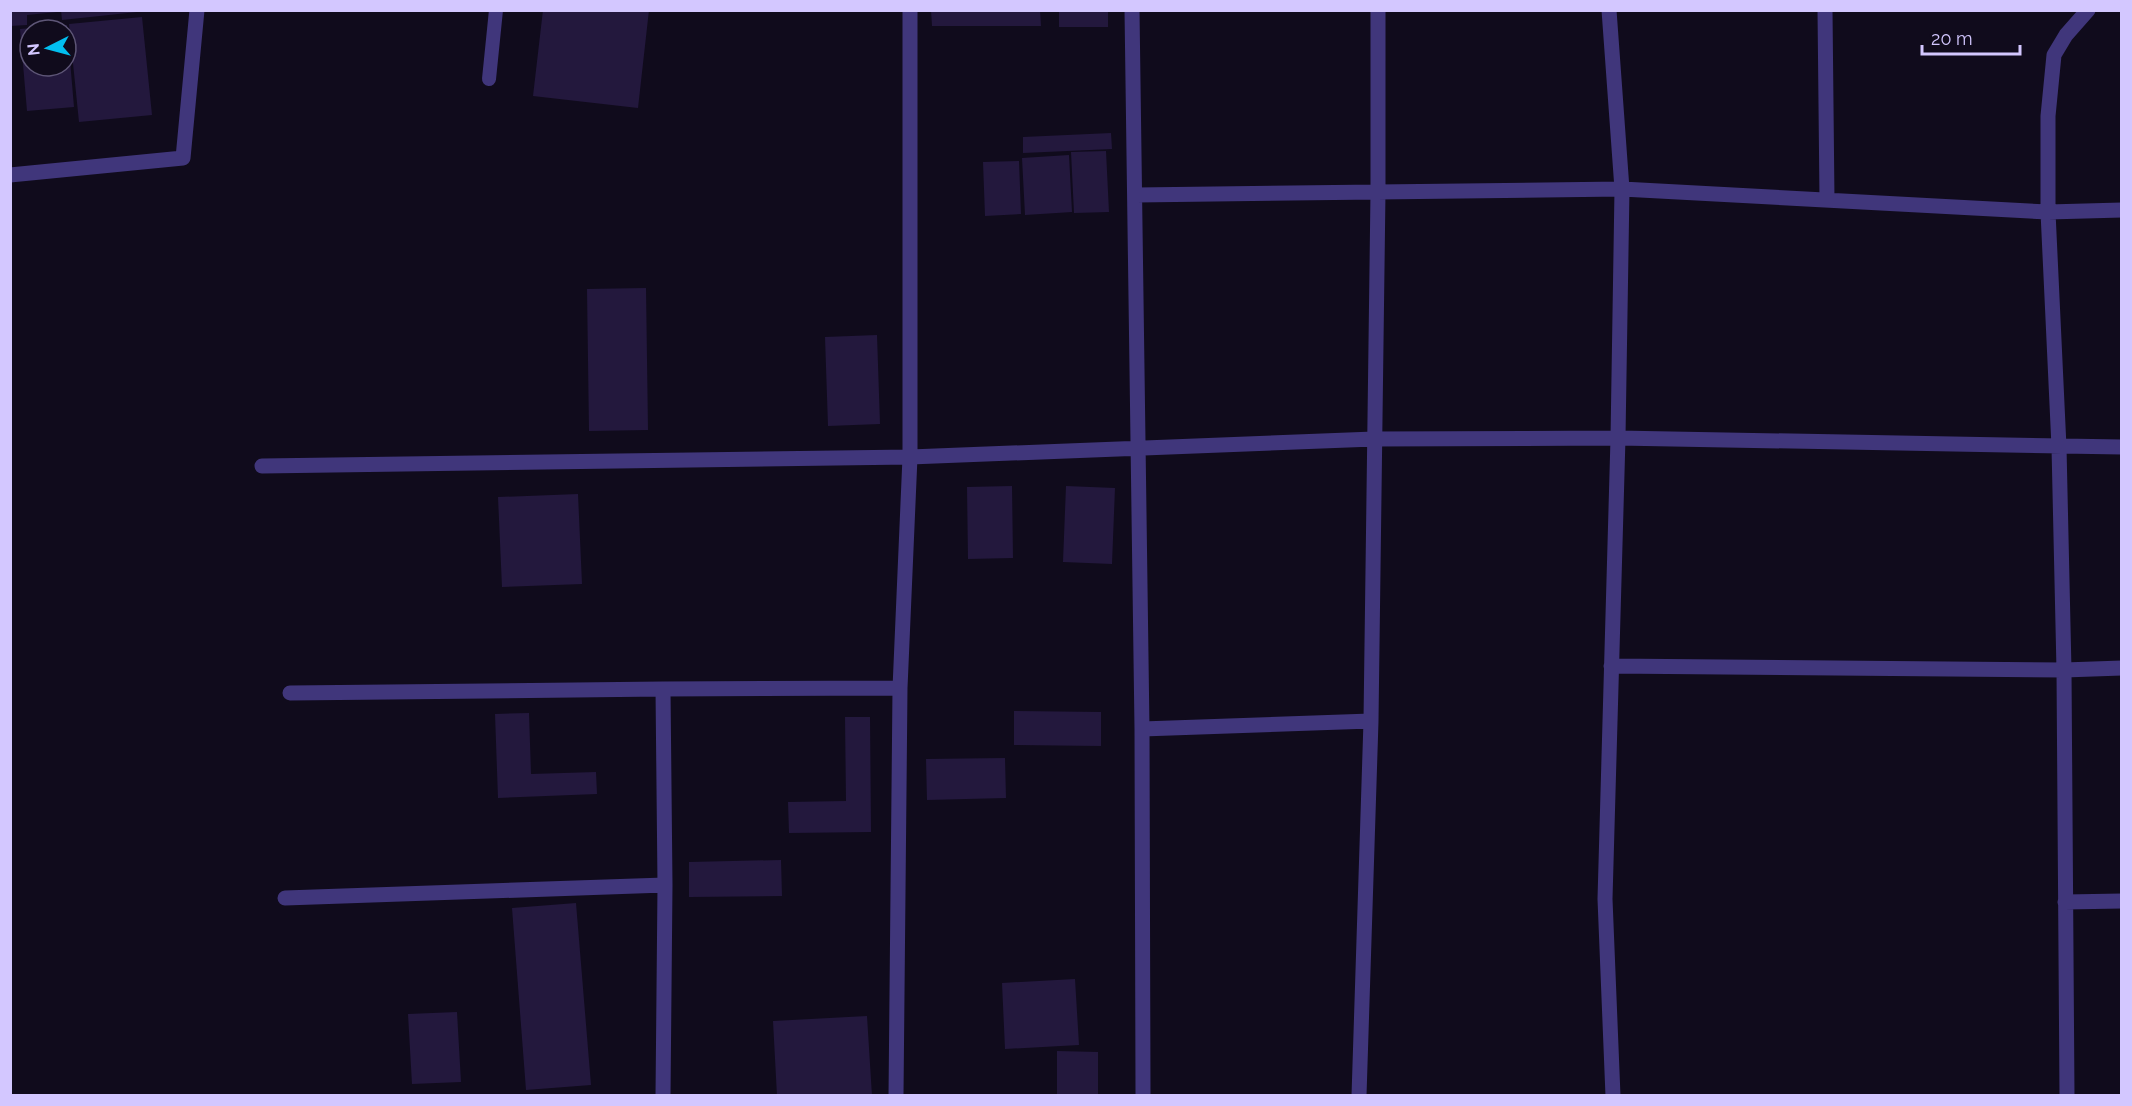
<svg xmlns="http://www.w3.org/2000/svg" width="2132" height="1106" viewBox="0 0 2132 1106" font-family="Raleway,sans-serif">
<rect width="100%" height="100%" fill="#100b1c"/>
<path fill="#23183d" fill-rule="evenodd" d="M10 10H57V12L27 15V25L10 26Z
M61 10H137V12L62 20Z
M543 10H649L638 108 533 96Z
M931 10H1040L1041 26H932Z
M1059 10H1108V27H1059Z
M142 17 152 115 79 122 69 24Z
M67 25 74 107 27 111 20 29ZM30 30H66V66H30Z
M1111 133 1112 149 1023 153V137Z
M1106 151 1109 212 1074 213 1071 152Z
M1069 155 1072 212 1025 215 1022 158Z
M1019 161 1021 214 985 216 983 162Z
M646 288 648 430 589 431 587 289Z
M877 335 880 424 828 426 825 337Z
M1012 486 1013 558 968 559 967 487Z
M1066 486 1115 488 1112 564 1063 562Z
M578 494 582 584 502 587 498 497Z
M1014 711 1101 712V746L1014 745Z
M529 713 531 774 596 772 597 794 498 798 495 714Z
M845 717H870L871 832 789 833 788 802 846 801Z
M1005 758 1006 798 927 800 926 759Z
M781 860 782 896 689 897V862Z
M576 903 591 1085 526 1090 512 908Z
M1075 979 1079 1045 1005 1049 1002 983Z
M457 1012 461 1082 412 1084 408 1014Z
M867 1016 872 1096H777L773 1021Z
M1057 1051 1098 1052V1096H1057Z"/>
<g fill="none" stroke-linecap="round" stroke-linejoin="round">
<path stroke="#40367b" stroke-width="14" d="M489 79 496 10"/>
<path stroke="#40367b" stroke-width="15" d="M1132 10 1142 729 1143 1096
M1609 10 1622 189 1618 438 1605 899 1613 1096
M1825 10 1827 200
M10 175 183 158 197 10
M1136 195 1622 189 2048 212 2122 210
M262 466 910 457 1374 439 1618 438 2122 447
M1611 666 2064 670 2122 668
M663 689 665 885 663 1096
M290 693 663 689 900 688
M1142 729 1371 721
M285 898 665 885
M2065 902 2122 901
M896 1096 900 688 910 457V10
M1359 1096 1371 721 1378 192V10
M2067 1096 2064 670 2059 447 2048 212V116L2054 55 2066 35 2088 10"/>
</g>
<rect width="2132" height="1106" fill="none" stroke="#d3c7ff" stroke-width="24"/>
<g transform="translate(48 48) rotate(264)"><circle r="28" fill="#100b1c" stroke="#5e5677" stroke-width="1.5"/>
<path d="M0-4.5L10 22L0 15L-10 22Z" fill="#02bff0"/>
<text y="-9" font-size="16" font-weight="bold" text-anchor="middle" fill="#d3c7ff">N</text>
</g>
<path d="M1922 45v9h98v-9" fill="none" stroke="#d3c7ff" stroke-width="3"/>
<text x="1931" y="45" font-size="18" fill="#d3c7ff" stroke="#100b1c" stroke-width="4.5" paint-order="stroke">20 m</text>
</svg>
